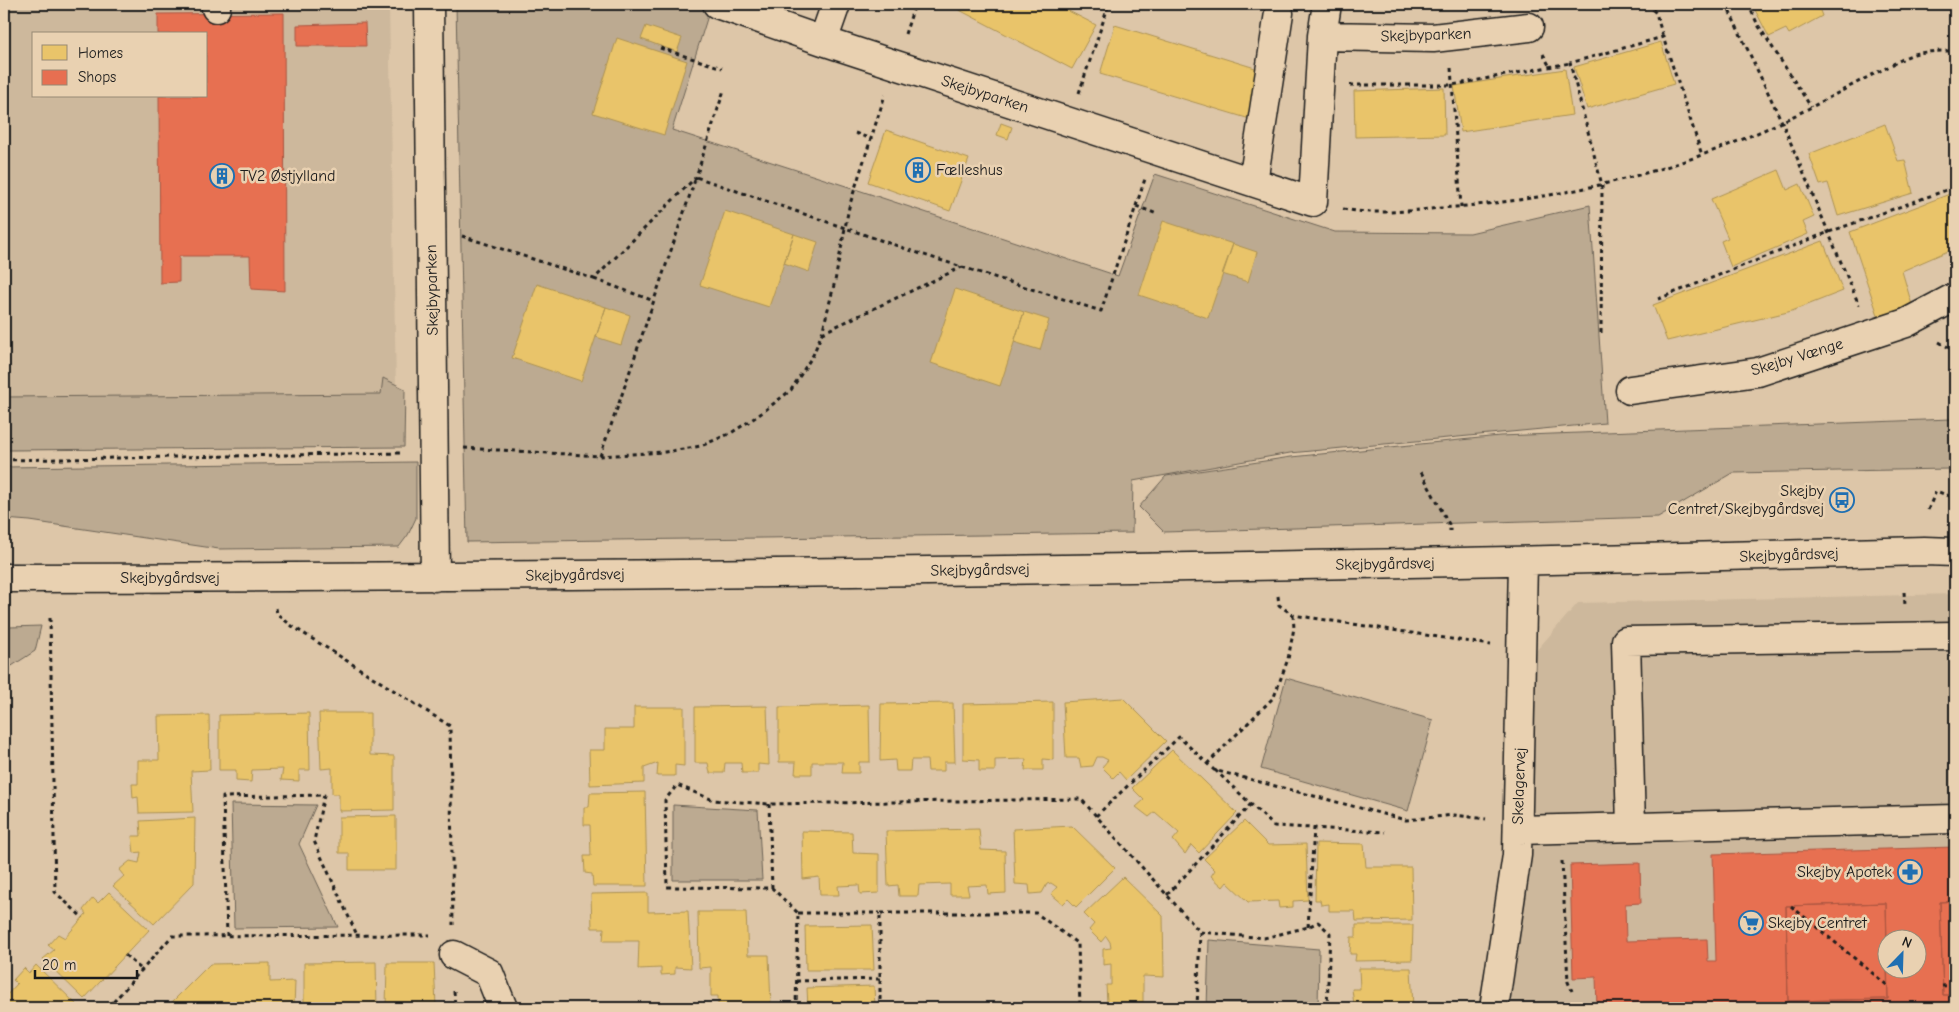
<svg xmlns="http://www.w3.org/2000/svg" width="1959" height="1012" viewBox="0 0 1959 1012" font-family="'Comic Neue',sans-serif">
<rect width="100%" height="100%" fill="#ddc6a8"/>
<filter id="ink" filterUnits="userSpaceOnUse"><feTurbulence type="fractalNoise" baseFrequency=".02" numOctaves="2"/><feDisplacementMap in="SourceGraphic" scale="10" xChannelSelector="R" yChannelSelector="G"/><feConvolveMatrix kernelMatrix="1 2 1 2 8 2 1 2 1" color-interpolation-filters="sRGB"/></filter>
<g filter="url(#ink)">
<path fill="#cdb89c" fill-rule="evenodd" d="M4 4H389L397 444 4 451ZM34 34H206V96H34Z
M1955 594V1008H1494L1522 667 1578 603ZM1886 940H1916V970H1886Z"/>
<path fill="#bcaa91" stroke="#6c6356" d="M456 4H694L710 9 672 130 846 186 1118 276 1155 174 1335 232 1470 233 1590 205 1605 423 1290 453 1133 481 1132 533 467 542Z
M383 378 405 389 404 447 4 450V397L381 394Z
M1951 419 1955 420V472L1948 469 1733 473 1658 517 1164 532 1139 507 1166 476 1291 457 1500 436Z
M416 462V518L408 535 399 547 219 549 30 521 4 519V467Z
M41 626 35 651 4 671V631L10 627Z
M1286 678 1433 720 1408 811 1261 769Z
M231 804 316 805 299 844 338 927 234 928Z
M673 805 758 810 762 880H673Z
M1209 940 1319 949 1318 1008H1207Z"/>
<path fill="#e9c46a" stroke="#ac9253" d="M948 4H1055L1096 25 1072 69Z
M1752 4H1826L1819 8 1822 16 1789 34 1786 29 1769 37Z
M1115 25 1265 71 1250 119 1100 74Z
M646 26 682 38 677 52 641 39Z
M617 38 687 61 664 135 593 113Z
M1661 42 1674 84 1587 109 1574 67Z
M1565 69 1572 115 1461 132 1454 86Z
M1444 88 1445 135 1355 137 1354 91Z
M1001 123 1012 127 1008 139 997 135Z
M1885 124 1898 161 1905 160 1913 193 1838 216 1828 183 1820 185 1809 154Z
M886 130 969 159 950 211 868 182Z
M1779 170 1787 190 1800 184 1814 217 1803 222 1808 234 1731 267 1721 241 1728 238 1711 199Z
M1955 192V248L1902 271 1912 305 1879 318 1850 232Z
M725 211 794 234 769 307 700 285Z
M1163 221 1233 244 1208 318 1139 295Z
M794 234 818 242 809 272 784 263Z
M1823 241 1843 291 1792 311 1667 341 1653 305Z
M1233 244 1257 252 1248 282 1222 274Z
M537 284 606 307 581 381 512 358Z
M955 289 1024 312 1000 386 931 363Z
M606 307 630 315 621 345 596 337Z
M1024 312 1049 320 1040 350 1014 342Z
M1123 698 1166 741 1126 780 1119 772 1113 778 1102 767 1108 760 1102 757H1097L1093 766 1081 767 1079 758H1066L1063 702Z
M1053 702V760L1043 759V770H1025L1026 759 995 760V771H979V760L963 759V704Z
M953 703 955 762H944V771H928L927 760H911L910 771H896L895 760 880 761 881 704Z
M869 705 870 762H859V773H842L843 762H812V774H795L796 762H779V707Z
M767 706 769 765 758 764V773H742L741 763H725L724 773H710L708 763H695V707Z
M634 707H684V766L675 765V776H657L658 763 644 768V783L590 785 589 750H605V729H634Z
M309 713 310 770H299V781L281 780 283 769 252 770 251 782 236 781V770H219V715Z
M319 713H370V755L394 756V810L339 811V794H332V768L321 769Z
M209 715 210 770 191 771 193 812 139 813 138 797 133 798 132 784H138V760H159L158 716Z
M1172 750 1237 813 1199 853 1191 845 1185 854 1173 840 1179 833 1155 812 1149 817 1136 807 1144 800 1132 788Z
M645 792 647 886H593L592 874 585 873 584 856H591L590 825H584V807H589L590 793Z
M396 816V870H349V853H339V817Z
M195 818 194 883 154 924 113 886 124 876 119 870 130 861 139 863 141 852 134 853 132 836H141L140 821Z
M1244 821 1268 845 1306 844 1308 900 1293 901V907L1279 908 1278 901 1248 902 1227 882 1223 887 1211 876 1215 870 1204 859Z
M1072 826 1115 868 1076 907 1068 899 1063 904 1051 894 1057 887 1051 883 1047 884 1042 893 1030 894 1029 885 1015 884 1013 829Z
M979 829 981 850 1005 851 1006 893 988 894 987 885 967 886 969 895H950V884L919 885 918 896H899L898 885 888 886 886 831Z
M802 831 852 832 853 853 879 854V893L860 894 859 885 838 886 839 895H820L819 877 803 879Z
M1316 843 1364 844 1366 867H1411L1412 920 1356 921 1355 911H1329V904L1321 905 1320 900H1315Z
M1123 877 1163 916 1164 977 1143 976V1002H1107L1106 985H1111V964L1103 965V949L1111 948 1110 942 1106 936 1101 942 1089 930 1094 924 1084 914Z
M109 892 149 930 84 999 43 959 54 950 48 945 58 934 65 938 86 914 83 910 93 898 98 903Z
M648 893V912L688 911 691 968 675 967V974L661 975V968L638 969 639 941H603L604 928H592L591 894Z
M698 912H746L748 955H769L771 1006 718 1008V996H711V967L699 968Z
M872 925 874 970H806L805 926Z
M1356 925H1413L1412 960 1355 961 1356 954H1350L1351 937H1356Z
M376 962 377 1008H304V963Z
M270 963V982L295 981 294 1008H170L168 1006 210 964Z
M387 963H434L436 1006 418 1005V1008H386Z
M36 965 77 1005 74 1008H4V998L17 984 13 980 24 968 29 973Z
M1359 968H1411L1413 1008H1360V1005H1354L1352 989H1360Z
M874 986 875 1008H808L807 988Z"/>
<path fill="#e76f51" stroke="#aa5641" fill-rule="evenodd" d="M284 13 285 291 251 289 250 256H179V282L160 283 159 96H206V34H158V14Z
M365 23 366 46H297V25Z
M1955 847V901L1940 902 1943 995H1955V1008H1597L1596 977 1573 978 1570 865 1640 863 1641 903 1625 904 1626 941 1707 939 1708 961H1716L1713 854ZM1886 903 1887 940H1916V970H1887L1888 999 1788 1001 1786 906Z
M1955 901V995H1943L1940 902Z
M1886 903 1888 999 1788 1001 1786 906Z"/>
<g fill="none" stroke-linecap="round" stroke-linejoin="round">
<defs>
<path id="minor" d="M216 4V8
M429 4 435 577
M717 4 823 41 1313 202 1322 36 1327 4
M1322 36 1433 38 1529 27
M823 41 836 4
M1253 182 1279 13
M1630 390 1758 372 1906 323 1955 297
M4 578C644 577 1284 568 1924 551L1955 552
M1631 827 1626 641 1955 636
M1518 830 1955 819
M454 955 489 973 503 1008
M1494 1008 1517 855 1523 562"/>
</defs>
<use href="#minor" stroke="#1c1c1c" stroke-width="31"/>
<path stroke="#1c1c1c" stroke-width="3" stroke-dasharray="4 4" stroke-linecap="butt" d="M1647 4 1656 13 1663 37
M1726 4 1782 122 1859 305
M1748 4 1758 25 1811 107
M905 34 915 4
M660 48 722 68
M1543 54 1550 67
M1451 68 1461 207
M1350 85H1452L1570 63
M1079 93 1109 4
M855 133 871 139
M1136 206 1157 214
M1343 209C1374 215 1409 211 1441 208 1559 200 1675 173 1783 121 1816 106 1847 87 1880 71 1891 66 1902 58 1914 54 1927 51 1942 51 1955 51
M462 236 594 279 696 177 724 90
M594 279 654 301
M1658 299 1829 232 1955 187
M822 333 962 267
M1601 333 1602 185 1570 63 1663 37 1702 155
M1939 342 1955 351
M464 448 600 456 665 452 701 446 731 433 759 415 791 390 813 355 822 333 835 281 849 207 885 95
M600 456 618 406 696 177 921 254 1101 311 1145 179
M4 460 403 453
M1421 472 1450 526V531
M1928 510 1936 491 1955 498
M1904 592 1905 605
M1278 596 1279 605 1293 615 1491 645
M276 608 277 614 292 626 450 726 453 925
M50 618 55 892 83 918
M1207 764 1274 697 1288 659 1294 628 1293 615
M1215 770 1274 826 1385 832
M769 804 772 888
M1096 816 1179 737 1214 770 1406 820 1454 815 1486 819
M1562 861 1568 982 1572 991
M1167 895 1251 804
M1791 906 1888 986
M798 913H880
M1308 927 1314 828
M227 936 223 797 324 795 314 841 357 935
M125 955 142 970
M796 981 880 979
M1942 986 1955 985
M454 991 455 1008
M108 1008 172 936 430 935
M796 1008 798 913 772 888 667 887 665 800 677 785 713 800 769 804 1081 799 1200 932 1264 938 1308 927 1318 922 1330 933 1327 1008
M880 1008V913H1036L1078 944 1080 1008
M1197 1008 1200 932"/>
<use href="#minor" stroke="#e9d1b1" stroke-width="28"/>
</g>
</g>
<defs>
<symbol id="building-ring" viewBox="-11 -11 22 22"><circle r="9.5" fill="#e9d1b1" stroke="#1f6fb2" stroke-width="1.5"/><path d="M-4-6H4V6H1V3H-1V6H-4ZM-2.5-4.3h1.7v1.8h-1.7ZM.8-4.3h1.7v1.8H.8ZM-2.5-1h1.7V.8h-1.7ZM.8-1h1.7V.8H.8Z" fill="#1f6fb2"/></symbol>
<symbol id="bus-ring" viewBox="-11 -11 22 22"><circle r="9.5" fill="#e9d1b1" stroke="#1f6fb2" stroke-width="1.5"/><path d="M-5-6H5V4H4V6H2V4H-2V6H-4V4H-5ZM-3.5-4V0h7V-4ZM-3.5 1.2v1.5H-2V1.2ZM2 1.2v1.5H3.5V1.2Z" fill="#1f6fb2"/></symbol>
<symbol id="pharmacy-ring" viewBox="-11 -11 22 22"><circle r="9.5" fill="#e9d1b1" stroke="#1f6fb2" stroke-width="1.5"/><path d="M-2-6h4v4h4v4h-4v4h-4v-4h-4v-4h4Z" fill="#1f6fb2"/></symbol>
<symbol id="supermarket-ring" viewBox="-11 -11 22 22"><circle r="9.5" fill="#e9d1b1" stroke="#1f6fb2" stroke-width="1.5"/><path d="M-6-5.5h2.5l.6 2H6L4.5 2H-2.5L-4.4-4H-6ZM-1.5 3.2a1.3 1.3 0 1 0 .1 0ZM3 3.2a1.3 1.3 0 1 0 .1 0Z" fill="#1f6fb2"/></symbol>
</defs>
<g fill-rule="evenodd">
<use href="#building-ring" x="904" y="156" width="28" height="28"/>
<use href="#building-ring" x="208" y="162" width="28" height="28"/>
<use href="#bus-ring" x="1828" y="486" width="28" height="28"/>
<use href="#pharmacy-ring" x="1896" y="858" width="28" height="28"/>
<use href="#supermarket-ring" x="1737" y="909" width="28" height="28"/>
</g>
<g text-anchor="middle" dominant-baseline="central" stroke-width="5" stroke-linejoin="round" paint-order="stroke">
<g font-size="16" fill="#1c1c1c" stroke="#e9d1b1">
<text transform="translate(1426 35) rotate(-2)">Skejbyparken</text>
<text transform="translate(985 94) rotate(18)">Skejbyparken</text>
<text transform="translate(432 290) rotate(-91)">Skejbyparken</text>
<text transform="translate(1797 357) rotate(-17)">Skejby Vænge</text>
<text transform="translate(1789 555) rotate(-2)">Skejbygårdsvej</text>
<text transform="translate(1385 564) rotate(-1)">Skejbygårdsvej</text>
<text transform="translate(980 570) rotate(-1)">Skejbygårdsvej</text>
<text transform="translate(575 575) rotate(-1)">Skejbygårdsvej</text>
<text x="170" y="578">Skejbygårdsvej</text>
<text transform="translate(1519 786) rotate(-88)">Skelagervej</text>
</g>
<g font-size="16" fill="#1c1c1c" stroke="#e9d1b1" text-anchor="start">
<text x="936" y="170">Fælleshus</text>
<text x="240" y="176">TV2 Østjylland</text>
<text x="1824" y="491" text-anchor="end">Skejby<tspan x="1824" dy="18">Centret/Skejbygårdsvej</tspan></text>
<text x="1892" y="872" text-anchor="end">Skejby Apotek</text>
<text x="1768" y="923">Skejby Centret</text>
</g>
</g>
<rect width="1959" height="1012" fill="none" stroke="#e9d1b1" stroke-width="20"/>
<rect x="10" y="10" width="1939" height="992" fill="none" stroke="#1c1c1c" stroke-width="2" filter="url(#ink)"/>
<rect x="32" y="32" width="175" height="65" fill="#e9d1b1" stroke="#978975"/>
<rect x="42" y="45" width="25" height="15" fill="#e9c46a" stroke="#978975"/>
<text x="78" y="58" font-size="15" fill="#1c1c1c">Homes</text>
<rect x="42" y="70" width="25" height="15" fill="#e76f51" stroke="#978975"/>
<text x="78" y="82" font-size="15" fill="#1c1c1c">Shops</text>
<g transform="translate(1902 954) rotate(23)"><circle r="24" fill="#e9d1b1" stroke="#978975"/>
<path d="M0-4L9 19L0 12L-9 19Z" fill="#1f6fb2"/>
<text y="-8" font-size="14" font-weight="bold" text-anchor="middle" fill="#1c1c1c">N</text>
</g>
<path d="M35 970v8h102v-8" fill="none" stroke="#1c1c1c" stroke-width="2.5"/>
<text x="42" y="970" font-size="15" fill="#1c1c1c" stroke="#e9d1b1" stroke-width="4" paint-order="stroke">20 m</text>
</svg>
